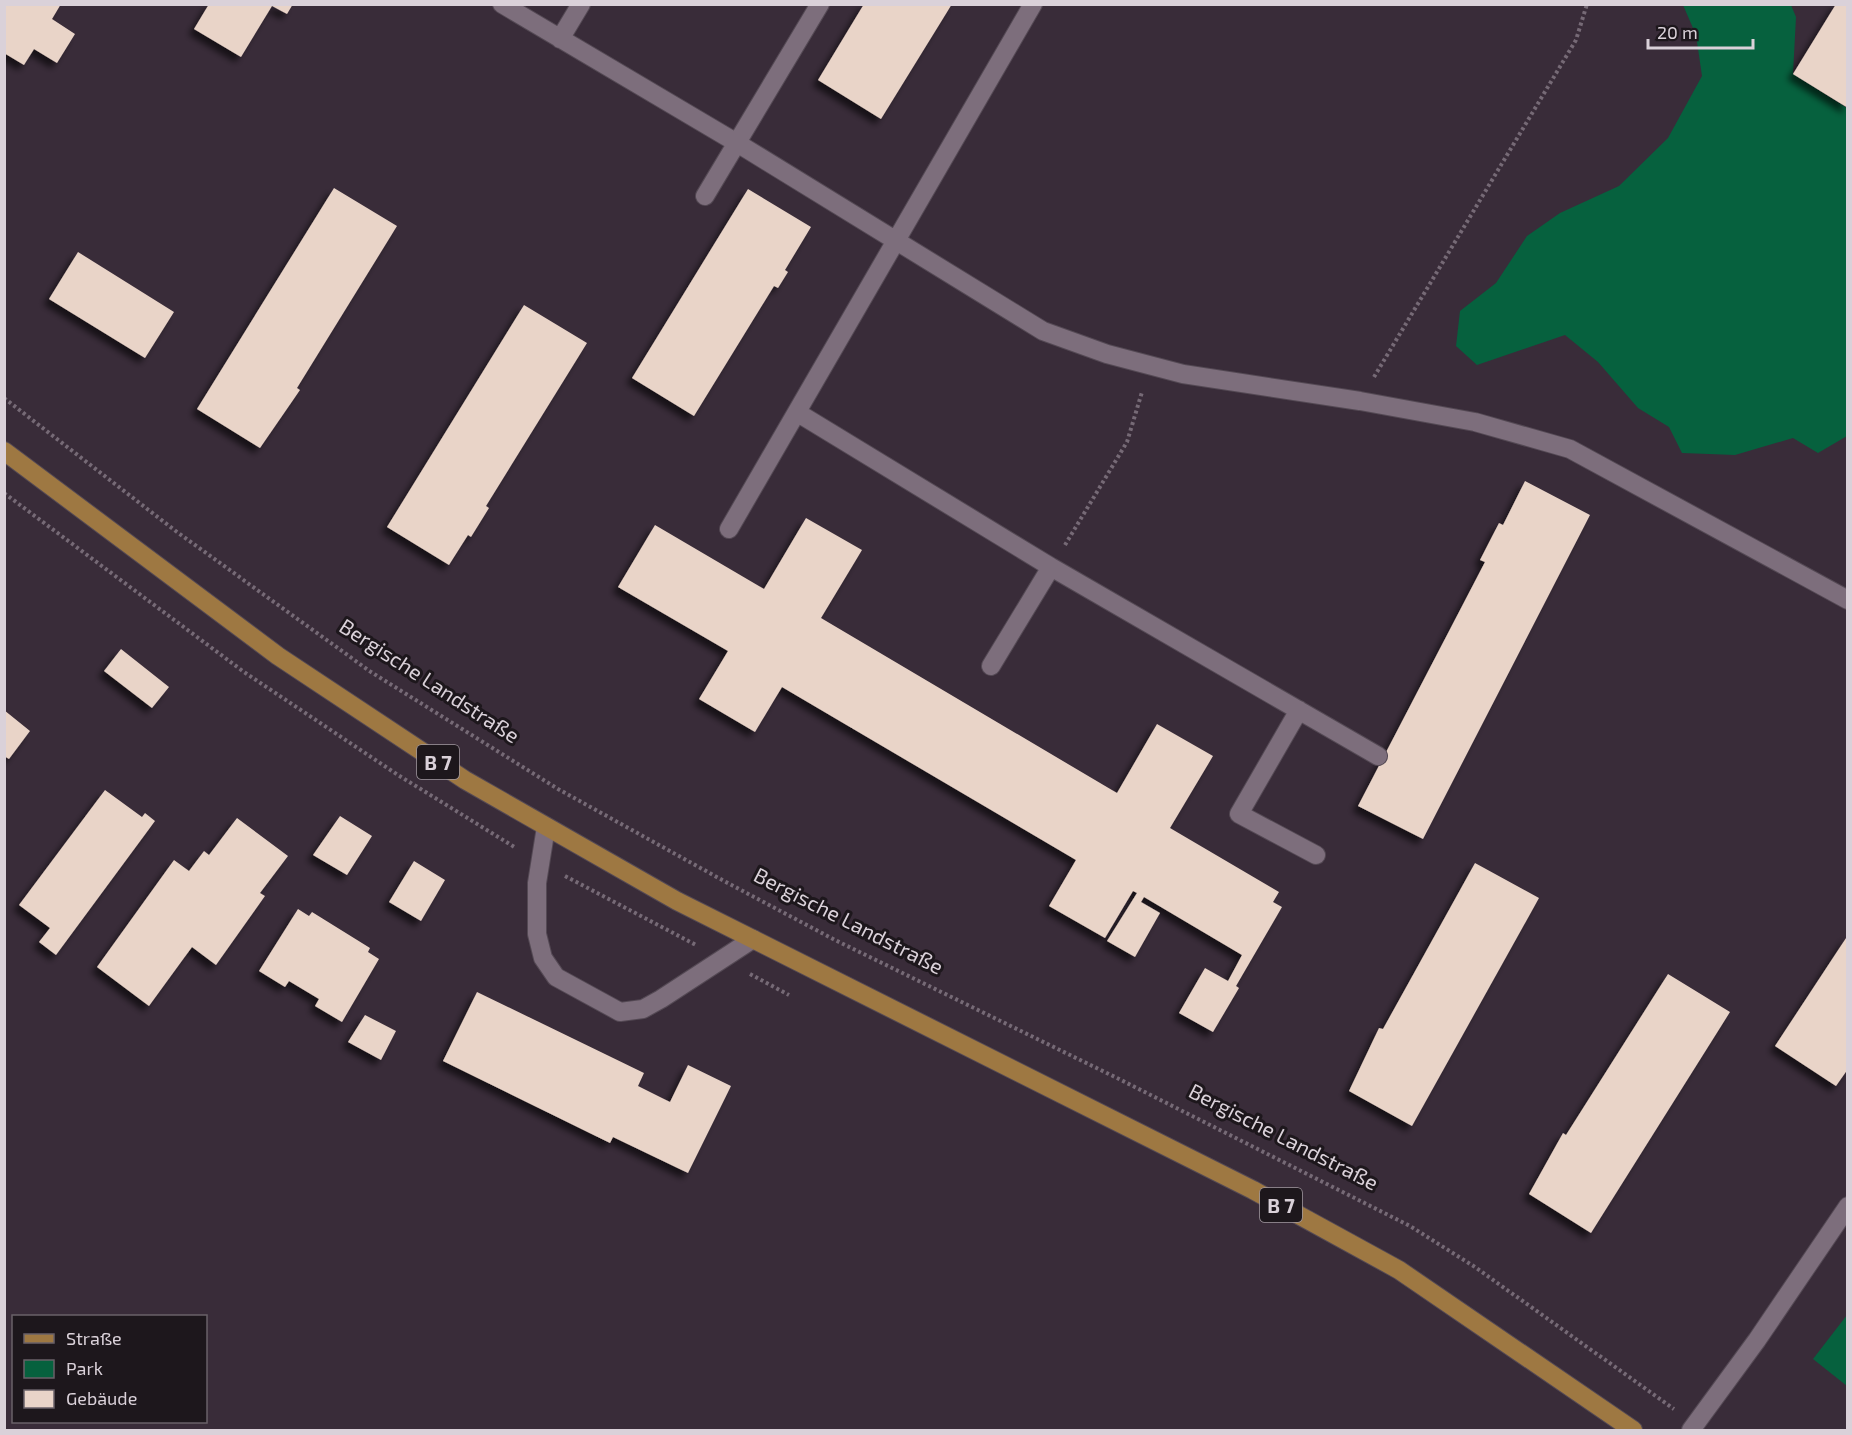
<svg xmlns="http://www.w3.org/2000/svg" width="1852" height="1435" viewBox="0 0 1852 1435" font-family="'Exo 2',sans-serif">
<defs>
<filter id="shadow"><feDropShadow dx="-5.5" dy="5.5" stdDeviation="3" flood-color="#0009"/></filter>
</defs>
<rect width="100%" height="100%" fill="#392c39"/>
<path fill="#06613e" d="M1683 5H1791L1796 17 1793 74 1847 108V436L1818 453 1793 438 1735 455 1682 453 1669 427 1638 408 1598 362 1565 335 1477 365 1456 346 1460 311 1496 283 1527 236 1560 213 1619 186 1668 138 1702 76 1696 35Z
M1847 1315V1386L1813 1359Z"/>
<path fill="#e9d4c8" filter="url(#shadow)" d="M4 4H61L52 19 75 34 57 63 34 49 24 65 4 53Z
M209 4H293L287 14 272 6 241 57 194 29Z
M864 4H952L881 119 818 80Z
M1836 4H1848V108L1793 74Z
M334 188 397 226 297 388 300 390 260 448 197 409Z
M748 189 811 227 785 270 788 272 778 288 774 286 694 416 632 378Z
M78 252 174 312 145 358 49 299Z
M524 305 587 343 486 506 489 508 471 537 468 535 449 565 387 527Z
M1525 481 1590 515 1423 839 1358 806 1485 562 1480 560 1499 523 1503 525Z
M806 518 862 550 821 618 1117 793 1157 724 1213 756 1170 828 1279 892 1273 902 1282 907 1236 986 1239 988 1213 1032 1179 1013 1205 968 1228 981 1242 955 1144 897 1141 902 1160 913 1135 957 1107 941 1137 893 1133 891 1105 938 1049 906 1076 860 782 687 755 732 699 699 728 651 618 587 655 525 764 589Z
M121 649 169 687 152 708 104 671Z
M4 710 30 731 9 759 4 756Z
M105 790 142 817 145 813 155 821 56 955 39 942 50 928 19 905Z
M340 816 372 836 347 875 313 855Z
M237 818 288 856 260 893 265 896 216 965 192 947 149 1006 97 967 174 860 189 871 204 851 209 855Z
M414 861 445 880 421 921 389 902Z
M1475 863 1539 898 1412 1126 1349 1091 1379 1028 1383 1029Z
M298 909 309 916 312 912 370 948 368 952 379 959 342 1022 315 1006 319 999 289 981 285 987 259 971Z
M1848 935V1069L1836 1086 1775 1046Z
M1668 974 1730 1012 1591 1233 1529 1194 1563 1133 1566 1135Z
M477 992 644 1073 638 1086 670 1102 688 1065 731 1086 688 1173 613 1137 610 1143 443 1061Z
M365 1015 396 1031 381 1060 348 1042Z"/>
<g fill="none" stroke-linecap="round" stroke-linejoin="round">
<defs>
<path id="service" d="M502 4 737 143 1043 331 1107 354 1183 374 1360 401 1475 422 1570 449 1848 600
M560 39 581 4
M705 196 820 4
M798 413 1051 567 1378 756
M729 529 1033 4
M991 666 1051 567
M1299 710 1239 814 1316 855
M546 827 537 883V934L543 958 556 977 620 1012 643 1009 661 999 753 939
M1691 1430 1757 1340 1848 1206"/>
<path id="primary" d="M4 451 278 656 465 780 677 901 1253 1190 1399 1270 1633 1430"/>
</defs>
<use href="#service" stroke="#544954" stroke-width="20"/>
<use href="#primary" stroke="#544954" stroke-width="20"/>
<path stroke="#766a76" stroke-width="4" stroke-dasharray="3 3" stroke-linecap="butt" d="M1374 377 1576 40 1587 4
M4 398 177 532 371 672 558 789 724 881 835 940 1117 1078 1410 1226 1475 1267 1674 1409
M4 493 244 672 398 775 516 848
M1065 545 1127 442 1142 392
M565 876 696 945
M750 974 789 995"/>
<use href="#service" stroke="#7d6e7c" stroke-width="18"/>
<use href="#primary" stroke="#9e7842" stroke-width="18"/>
</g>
<g text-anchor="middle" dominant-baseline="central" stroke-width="6" stroke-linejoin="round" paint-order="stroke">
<g fill="#1d171c" stroke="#a199a0" stroke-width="1.5">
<rect x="417" y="745" width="42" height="34" rx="4.5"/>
<rect x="1260" y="1188" width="42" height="34" rx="4.5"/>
</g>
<g font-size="20" font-weight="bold" fill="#dad1d9">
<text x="438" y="762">B 7</text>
<text x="1281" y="1205">B 7</text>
</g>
<g font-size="21" fill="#dad1d9" stroke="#1d171c">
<text transform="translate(430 680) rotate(33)">Bergische Landstraße</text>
<text transform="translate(849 920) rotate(27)">Bergische Landstraße</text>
<text transform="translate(1284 1136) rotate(27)">Bergische Landstraße</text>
</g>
</g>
<rect width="1852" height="1435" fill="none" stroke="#dad1d9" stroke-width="12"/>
<rect x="12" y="1315" width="195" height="108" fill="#1d171c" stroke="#696168" stroke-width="1.5"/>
<rect x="24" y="1334" width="30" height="9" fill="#9e7842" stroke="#696168" stroke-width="1.5"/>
<text x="66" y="1345" font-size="18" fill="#dad1d9">Straße</text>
<rect x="24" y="1360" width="30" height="18" fill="#06613e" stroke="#696168" stroke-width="1.5"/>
<text x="66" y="1375" font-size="18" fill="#dad1d9">Park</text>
<rect x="24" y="1390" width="30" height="18" fill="#e9d4c8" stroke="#696168" stroke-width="1.5"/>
<text x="66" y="1405" font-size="18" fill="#dad1d9">Gebäude</text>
<path d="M1648 39v9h105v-9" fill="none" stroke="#dad1d9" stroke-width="3"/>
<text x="1657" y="39" font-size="18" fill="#dad1d9" stroke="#1d171c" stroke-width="4.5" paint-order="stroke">20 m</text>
</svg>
